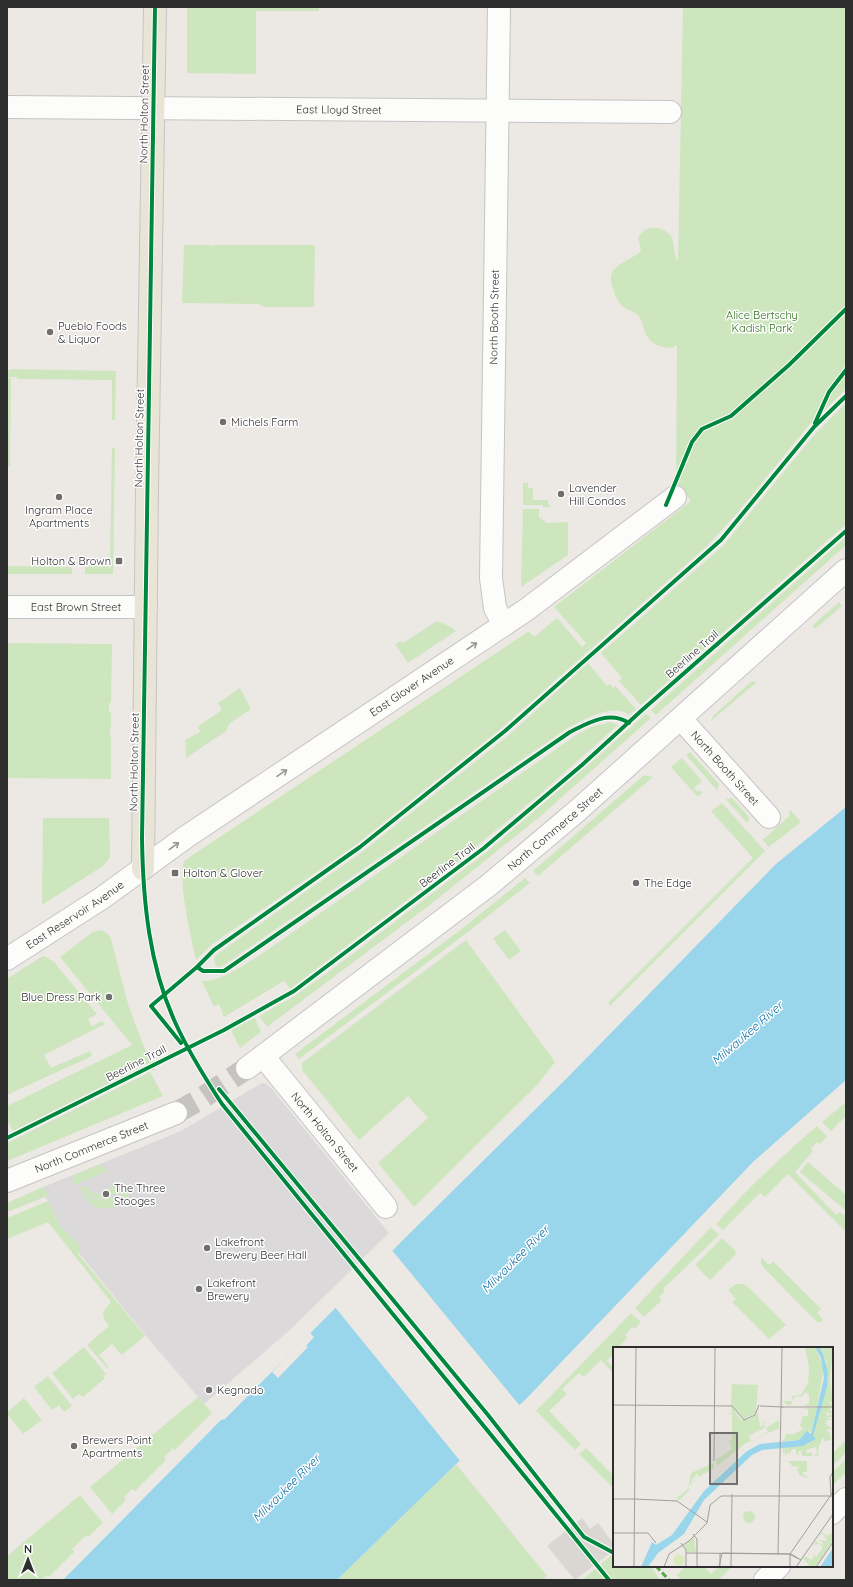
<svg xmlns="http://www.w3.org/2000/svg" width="853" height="1587" viewBox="0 0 853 1587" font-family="Quicksand,sans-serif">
<rect width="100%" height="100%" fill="#ece8e4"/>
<path fill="#dcd9db" d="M262 1083 266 1084 271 1088 389 1233 291 1329 204 1404 146 1336 79 1253V1245L60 1226 41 1188 181 1131Z"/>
<path fill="#cee6be" d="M187 7H319V11H256V74L187 73Z
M683 7H846V389L809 425 738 512 707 546 498 731 358 843 211 945 196 960C192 942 176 875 185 860L529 631 534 637 557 618 582 647 586 643 554 607 691 501 676 482 677 345 672 348C659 347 648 344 644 329 643 325 641 319 638 315 634 311 626 310 622 306 617 302 609 281 611 275 613 265 634 258 641 251L638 237C644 230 649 226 657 228 680 233 670 248 678 262Z
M184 245H210L211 246 218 245H315L314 307H265L258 304 182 303Z
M10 369 116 371 115 420H112V380L17 379V377H7V372Z
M7 378H11L10 467H7Z
M846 403V524L641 705 620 682 619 681 622 678 601 653 724 545 814 435Z
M112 448H115L113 574H85V567H89V566H110Z
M523 483H528V488H533V500H548V504H550V507H543V505H523Z
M523 509H539V517L547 523 568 522V555L521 587Z
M846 537V545L656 715 651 710Z
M7 566 72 567V574H7Z
M839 602 842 606 815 629 812 626Z
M437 621 451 627 456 631 408 663 395 644 401 641 403 643Z
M7 643 112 644 111 703H109V712H111V728L110 729V736H111V779L7 778Z
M588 663 607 686 610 684 613 688 615 686 636 709 629 715C615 702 583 720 569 727L224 965 220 967 216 966 214 959 216 955 362 852 509 735Z
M752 681 757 682 711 721 713 716Z
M240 688 251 709 230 723 226 731 186 758 185 740 200 732 198 726 222 710 218 703Z
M646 714 651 718 543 814 435 901 267 1027 259 1016 293 997 330 971 488 851 586 767Z
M611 722 618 725 539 795 466 855 290 989 284 981 224 1017 219 1004 214 1007 202 981C223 981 243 965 260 955L575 736 591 727Z
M690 752 719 784 717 790 686 755Z
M682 758 702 781 694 788 698 792 700 790 702 793 698 797 671 767Z
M644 775 653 777 538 876 533 871Z
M732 798 748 816 749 819 747 823 726 799Z
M722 803 765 851 610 1006 608 1003 753 858 711 811Z
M790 809 801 822 769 847 762 839 765 838 789 816Z
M43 818H109L110 855 109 859 103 866 42 905Z
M525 878 530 883 464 935 299 1059 295 1054 459 931Z
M100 930 107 933 111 939 128 1004 142 1042 155 1070 153 1071 147 1064 13 1131 7 1120 9 1117 7 1113V1106L132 1045 60 957 93 932Z
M505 930 521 951 509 960 493 938Z
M466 940 555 1062 538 1084 414 1207 378 1163 428 1118 408 1096 359 1140 302 1070V1063Z
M44 956 54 962 97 1014 88 1019 92 1026 102 1021 105 1024 44 1055 51 1068 90 1051 92 1056 7 1095V979L41 957Z
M255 1018 261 1032 240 1048 231 1030Z
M150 1072 163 1096 7 1161V1143Z
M846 1102V1108L844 1110 846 1112V1116L831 1131 822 1122Z
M817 1126 827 1136 820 1144 817 1142 811 1149 813 1151 795 1172 836 1215 840 1212 846 1217V1232L788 1174 765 1197 760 1193 723 1230 716 1224C748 1188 781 1157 817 1126Z
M808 1162 846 1195 845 1210 800 1172Z
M102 1164 107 1171 74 1185V1175Z
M116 1181 132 1200H124L122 1196 116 1193C108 1198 90 1205 89 1190H88V1196C96 1203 103 1199 112 1197L120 1205C101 1213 88 1207 80 1188L86 1186 94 1193C104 1195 110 1190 116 1181Z
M41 1188H44L50 1195 7 1212V1203Z
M48 1201 60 1226 79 1245 80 1249 78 1254 145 1336 122 1355 112 1344 99 1355 109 1367 107 1368 87 1345 109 1326C101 1314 101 1313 111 1302L48 1222 7 1239V1218Z
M711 1227 719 1235 663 1289 665 1291 659 1297 662 1300 644 1317 635 1308Z
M722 1238 735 1250 736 1254 710 1280 695 1265Z
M761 1257 769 1265 773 1261 821 1309 817 1313 823 1319 822 1322H817L763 1267 761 1263Z
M736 1284H743L747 1286 786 1325 769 1339 732 1302 736 1299 728 1290Z
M631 1313 641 1322 635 1329 632 1327 625 1335 627 1338 618 1348H614V1353L607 1361 614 1368V1374L601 1360 584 1377 579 1373 562 1389 567 1394 549 1411 581 1444 575 1450 536 1411Z
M84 1347 106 1374 103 1376 105 1378 83 1397 79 1394 73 1399 52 1373Z
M48 1376 72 1406 64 1412 59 1405 52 1410 34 1387Z
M198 1397 212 1413 175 1450 173 1448 164 1457 166 1460 135 1491 132 1489 124 1497 126 1500 112 1514 90 1487Z
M24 1398 42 1420 23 1434 7 1414V1412Z
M846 1440V1453L832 1466V1454Z
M586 1448 614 1476V1489L579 1454Z
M846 1459V1472L832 1486V1473Z
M456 1464 547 1576 543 1580H337Z
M80 1495 103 1523 88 1537 86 1535 72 1549 74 1552 49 1577 47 1575 42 1580H7V1556Z
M614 1553V1566H651L660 1580H582Z
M686 1566H703L711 1574 719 1566H732L719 1580H681L677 1575Z"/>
<path fill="#dad6d2" d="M582 1518 590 1529 598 1523 614 1544V1550L575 1580 547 1546Z"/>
<path fill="#99d6ec" d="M846 807V1080L754 1161 525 1400 456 1464 337 1580H63L221 1420 225 1419 409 1234 567 1078 776 864Z"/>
<path fill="#ece8e4" d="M391 1249 520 1406 461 1462 334 1306Z
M310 1333 314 1337 306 1346 308 1347 278 1378 272 1372Z"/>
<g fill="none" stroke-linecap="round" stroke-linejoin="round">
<path stroke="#c6c3c0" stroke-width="22" stroke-dasharray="22 11" stroke-linecap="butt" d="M176 1113 199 1100 247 1068"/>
<defs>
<g id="minor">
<path d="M499 7 491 578 495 608 504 625"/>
<path id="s1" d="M7 107 670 112"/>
<path id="s2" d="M7 607H146"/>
<path id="s3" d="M681 719 769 817"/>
<path id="s4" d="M7 959 102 898 186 837 526 610 675 497"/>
<path id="s5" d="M263 1056 386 1207"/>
<path id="s6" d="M247 1068 489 885 577 811 846 570"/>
<path id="s7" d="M7 1181 176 1113"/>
<path d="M832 1513 846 1499"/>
<path d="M765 1580 779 1566"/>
</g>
<path id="major" d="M143 869 147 489 155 7"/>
</defs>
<use href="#minor" stroke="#c5c4c5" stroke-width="24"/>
<use href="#major" stroke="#c6c5c4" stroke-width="24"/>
<use href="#minor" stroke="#fcfcfb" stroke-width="22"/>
<use href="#major" stroke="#e8e4d6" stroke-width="22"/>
<path stroke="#54ab44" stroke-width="3" stroke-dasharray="6 3" stroke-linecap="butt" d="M656 1566 669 1580"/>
<defs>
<path id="cycleway" d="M155 7 142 839C143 901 149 965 175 1022 188 1051 205 1078 222 1104L609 1580
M815 423 829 392 846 370
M666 505 692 442 702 429 731 416 789 365 846 309
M629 723C609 710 588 723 570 732L224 971H203L197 967 214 950 360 847 505 731 721 540 814 427 846 396
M181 1043 151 1006 197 967
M219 1089 488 1415 584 1537 614 1553
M7 1138 224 1030 294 991 484 848 582 765 641 711 846 531"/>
</defs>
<use href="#cycleway" stroke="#fff" stroke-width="6"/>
<use href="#cycleway" stroke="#00873e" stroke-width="4"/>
</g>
<defs><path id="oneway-shaft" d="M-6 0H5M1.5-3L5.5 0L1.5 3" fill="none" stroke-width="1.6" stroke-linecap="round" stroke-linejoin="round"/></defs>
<g stroke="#959594">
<use href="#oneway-shaft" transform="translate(472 646) rotate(-34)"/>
<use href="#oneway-shaft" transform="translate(282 773) rotate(-34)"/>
<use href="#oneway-shaft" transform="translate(174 846) rotate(-36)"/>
</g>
<g fill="#706f6e" stroke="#fff" stroke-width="1.5">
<circle cx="50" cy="332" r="4"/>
<circle cx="223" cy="422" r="4"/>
<circle cx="561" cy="494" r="4"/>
<circle cx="59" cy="497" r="4"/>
<rect x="115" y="557" width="8" height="8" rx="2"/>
<rect x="171" y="869" width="8" height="8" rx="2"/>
<circle cx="636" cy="883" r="4"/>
<circle cx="109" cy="997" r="4"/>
<circle cx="106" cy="1194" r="4"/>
<circle cx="207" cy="1248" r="4"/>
<circle cx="199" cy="1289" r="4"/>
<circle cx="209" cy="1390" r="4"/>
<circle cx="74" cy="1446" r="4"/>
</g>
<g text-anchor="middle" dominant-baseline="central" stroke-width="3" stroke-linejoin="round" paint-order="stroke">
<g font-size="11" fill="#2e2e2e" stroke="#fff">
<text stroke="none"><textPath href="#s1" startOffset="332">East Lloyd Street</textPath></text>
<text transform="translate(144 114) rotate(-89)">North Holton Street</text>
<text transform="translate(494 317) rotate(-89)">North Booth Street</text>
<text transform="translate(139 438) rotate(-89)">North Holton Street</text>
<text stroke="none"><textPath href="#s2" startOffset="69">East Brown Street</textPath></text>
<text transform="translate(692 654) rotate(-41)">Beerline Trail</text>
<text stroke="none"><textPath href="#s4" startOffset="488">East Glover Avenue</textPath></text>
<text transform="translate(134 762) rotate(-89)">North Holton Street</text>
<text stroke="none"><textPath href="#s3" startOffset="66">North Booth Street</textPath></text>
<text stroke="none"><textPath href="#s6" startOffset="390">North Commerce Street</textPath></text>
<text transform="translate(447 865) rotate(-37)">Beerline Trail</text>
<text stroke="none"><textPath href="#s4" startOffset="81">East Reservoir Avenue</textPath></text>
<text transform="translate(136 1063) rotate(-27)">Beerline Trail</text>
<text stroke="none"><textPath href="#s5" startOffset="98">North Holton Street</textPath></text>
<text stroke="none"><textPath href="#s7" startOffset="91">North Commerce Street</textPath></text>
</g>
<g font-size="11" fill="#2c6e1b" stroke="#fff">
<text x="762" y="315">Alice Bertschy<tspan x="762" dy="13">Kadish Park</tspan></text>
</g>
<g font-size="11" fill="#2e2e2e" stroke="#fff" text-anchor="start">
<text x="58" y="326">Pueblo Foods<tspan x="58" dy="13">&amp; Liquor</tspan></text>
<text x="231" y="422">Michels Farm</text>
<text x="569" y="488">Lavender<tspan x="569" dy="13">Hill Condos</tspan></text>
<text x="59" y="510" text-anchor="middle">Ingram Place<tspan x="59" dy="13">Apartments</tspan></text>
<text x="111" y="561" text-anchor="end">Holton &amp; Brown</text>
<text x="183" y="873">Holton &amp; Glover</text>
<text x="644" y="883">The Edge</text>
<text x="101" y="997" text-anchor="end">Blue Dress Park</text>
<text x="114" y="1188">The Three<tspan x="114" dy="13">Stooges</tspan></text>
<text x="215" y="1242">Lakefront<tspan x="215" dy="13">Brewery Beer Hall</tspan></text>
<text x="207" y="1283">Lakefront<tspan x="207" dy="13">Brewery</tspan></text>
<text x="217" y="1390">Kegnado</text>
<text x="82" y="1440">Brewers Point<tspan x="82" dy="13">Apartments</tspan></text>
</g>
<g font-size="12" font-style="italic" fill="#0d6fa3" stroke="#fff">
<text transform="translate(747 1033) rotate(-41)">Milwaukee River</text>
<text transform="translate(515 1259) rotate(-45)">Milwaukee River</text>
<text transform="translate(286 1488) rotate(-45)">Milwaukee River</text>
</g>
</g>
<g transform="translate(613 1347)">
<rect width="220" height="220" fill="#ece8e4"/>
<path d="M192 0H202L211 21 204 59H191L196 56V48L192 45 190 49 181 50 178 58H174L170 54H179V49L188 48 195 36 196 20ZM206 0H220L217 33 220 54 216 56 220 59 216 63 220 65 216 67 214 64V69L220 67V70L213 71 220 73H214L213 77 220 82 213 83 217 86 218 93 211 94 210 90 206 99 205 109H200L204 107 203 100 193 103 194 106 199 105V109H189L188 103 185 105 186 106V109L184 106 183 109V102H179L177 108 176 104 174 108H172V102L171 108 169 100 195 97 201 93 199 89 215 29 213 14ZM119 37 145 38 143 66 131 72 118 58ZM119 60 128 73 137 72 145 66 147 80 152 77 148 74 152 75V79L150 81 155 79 136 89H139L136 90 138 94 155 85 153 81 166 73V81L133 96 104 119 103 113 119 102 116 94 119 93V67L114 66H119ZM190 61H204L198 85 195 84 186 93 168 94 172 92 173 87H181L196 79 190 82 187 79 190 69H195V62L191 61 190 64ZM175 114H194V124L188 126H191L190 128 194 129V131L186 128 184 122 187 120 179 119ZM100 116 102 121 85 130V126L78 134 79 135 84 131 76 139V143L67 153 63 152 75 142 78 126ZM130 170a6 6 0 1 1 12 0a6 6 0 1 1-12 0ZM209 185 214 189 220 185V193L202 220H198L190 212 192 209 199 213 201 210 199 207 203 210 206 206 210 200 206 197 200 198 203 194 208 198 210 196 209 194 208 195 206 194V193L213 194 214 190 211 191 212 189 209 187 206 189ZM81 190 83 205H74L71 198Z" fill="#cee6be"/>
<path d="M60.5 213a5.5 5.5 0 1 1 11 0a5.5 5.5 0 1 1-11 0Z" fill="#d9eabb"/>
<path d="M202 0H206L210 7 215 25 214 40 200 89 203 92 190 99 149 103 139 108 91 153 71 187 45 206 35 220H28L39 195 43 198 59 188 91 144 134 104 147 97 186 93 194 84 198 87 211 31 208 11ZM220 201V216L217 220H207Z" fill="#99d6ec"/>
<path fill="none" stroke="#a09e9b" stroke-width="1" d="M0 58 119 59 131 73 142 68 146 58M147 59 170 60M168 60 169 0M168 60H220M101 114 102 0M218 148 217 130 220 125M0 152H21M21 152 64 154 94 175M0 186H35L43 196M80 187 84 192V220M68 196 73 203V220M73 206 178 207 188 213M165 207 168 60M21 220 23 0M51 220 56 207 76 194 94 176 97 158 108 149H220M106 220 109 206 176 207 186 212M107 220V206M118 220 119 147M177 220V207L220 145M183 220 220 167M203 220 220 195"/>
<path fill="#706f6e" fill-opacity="0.15" stroke="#706f6e" stroke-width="2" d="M97 86H124V137H97Z"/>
<rect width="220" height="220" fill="none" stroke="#2e2e2e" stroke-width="2"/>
</g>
<rect width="853" height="1587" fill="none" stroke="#2e2e2e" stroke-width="16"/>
<g transform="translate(28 1559)" stroke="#ffffff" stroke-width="3" paint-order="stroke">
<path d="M0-3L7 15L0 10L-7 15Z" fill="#2e2e2e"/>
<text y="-6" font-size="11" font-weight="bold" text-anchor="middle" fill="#2e2e2e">N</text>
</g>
</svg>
